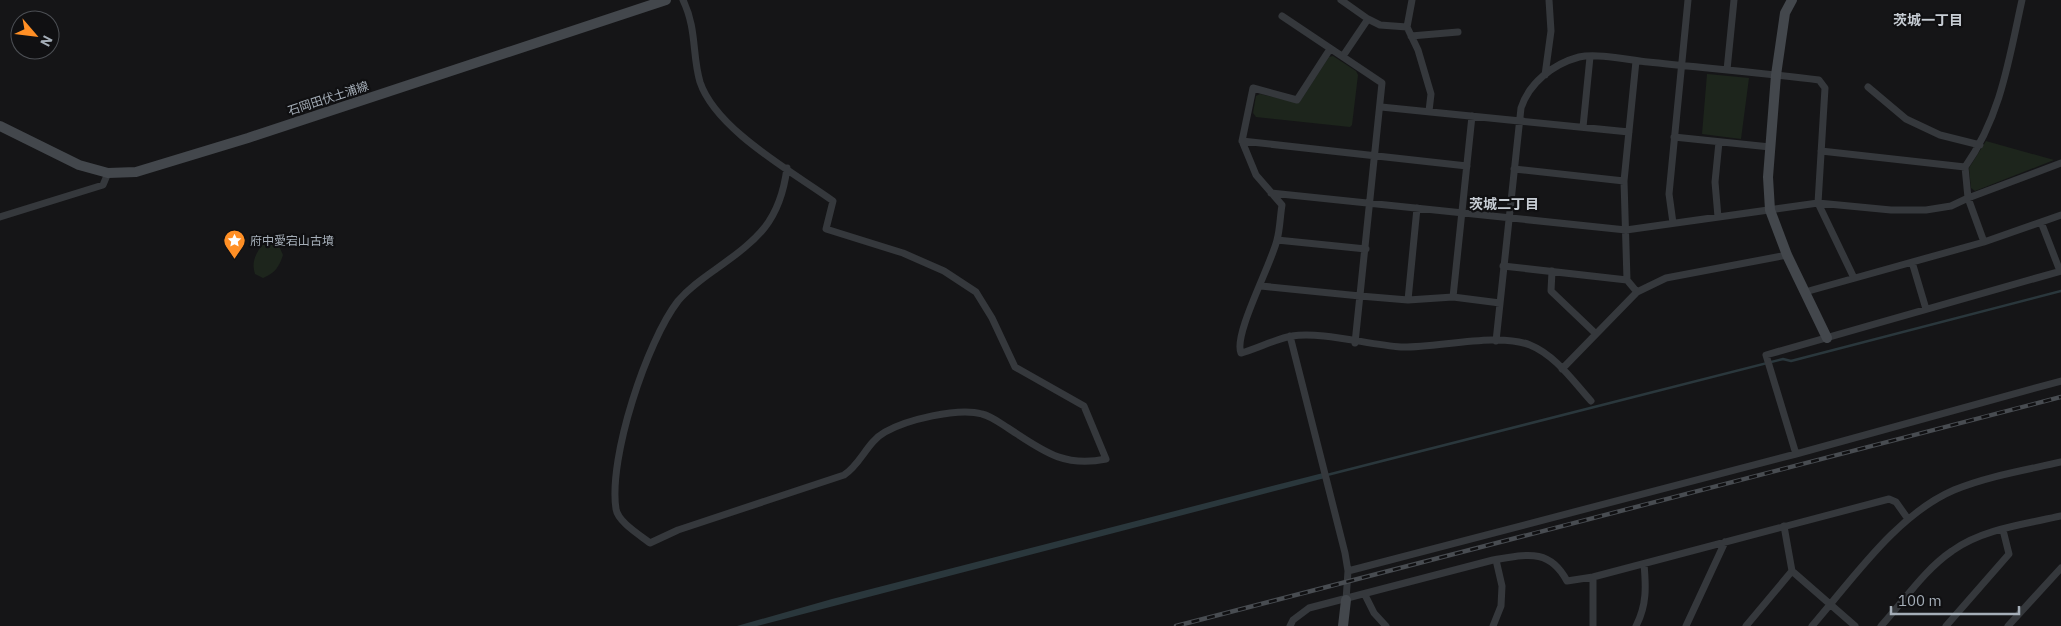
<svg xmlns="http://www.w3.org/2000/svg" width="2061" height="626" viewBox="0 0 2061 626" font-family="'IBM Plex Sans','Noto Sans JP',sans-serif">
<rect width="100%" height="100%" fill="#151517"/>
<path fill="#1d251c" d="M1333 56 1356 71 1358 75 1352 125 1350 127 1256 117 1253 113 1256 96 1260 94 1299 103 1329 57Z
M1707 74 1749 78 1741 139 1702 134Z
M1986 141 2054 160 1975 191 1971 188 1969 168Z
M272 242 279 246 283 255C279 267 275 273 263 278L255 274C251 261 256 254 263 243Z"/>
<path fill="#2a373c" d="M1323 473 1325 478 757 626H737L832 599Z"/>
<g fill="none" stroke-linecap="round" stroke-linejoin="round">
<path stroke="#2a373c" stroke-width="2.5" d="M1327 475 1783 359 1791 361 2061 291"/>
<path stroke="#35383c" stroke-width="7" d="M683 0C697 29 692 55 700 82 716 130 793 172 833 201L826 229 903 253 944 271 976 292 992 318 1015 367 1084 406 1106 459C1063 468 1042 450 1008 428 1000 423 991 416 982 414 958 407 906 420 885 432 867 442 861 464 844 475L678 530 650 543C640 535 618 522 616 509 608 458 647 341 678 301 689 288 702 279 716 269 758 239 780 222 787 168
M1341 0 1368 19
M1412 0 1407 27 1418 50 1431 94 1429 111
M1282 16 1382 83 1355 343
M1411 36 1458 32
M1330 49 1297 100 1253 88 1242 141 1256 175 1282 205C1280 217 1280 229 1277 240 1271 265 1233 335 1241 353 1256 349 1278 338 1292 336 1321 331 1369 345 1401 347 1437 348 1498 332 1530 345 1555 355 1573 381 1591 401
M1343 56 1368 19 1380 25 1407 27
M1636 61 1624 181 1627 280 1637 292
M1727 70 1734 0
M1545 75 1551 31 1549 0
M1868 87 1906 119 1940 135 1980 145
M1381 107 1629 132
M1583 127 1590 57
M1674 137 1770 147
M1242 141 1467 166
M1821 151 1965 167
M1514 169 1624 181
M1271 193 1626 230 1818 203 1891 210H1926L1951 206 1968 198 2061 163
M0 217 103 185 108 173
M1718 217 1715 182 1719 142
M2041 222 2060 271
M1673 223 1669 194 1688 0
M1277 240 1366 249
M1984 242 1968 198 1965 167C2001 116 2009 59 2022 0
M1912 262 1926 309
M1503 266 1627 280
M1552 271 1551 291 1595 333
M1261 286 1360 296 1408 300 1453 297 1500 303
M1805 292 1984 242 2061 215
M1453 297 1472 116
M1408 300 1417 208
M1290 336 1345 553 1348 571 1346 600
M1496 341 1521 108C1529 83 1553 64 1579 57 1597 53 1629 60 1648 62 1705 68 1762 73 1819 80L1825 88 1818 203 1854 278
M1562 369 1637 292 1666 278 1787 255
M1796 454 1766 355 2061 271
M1784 526 1792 571 1855 626
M1348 571 1796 454 2061 381
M1365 595 1374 613 1386 626
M1290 626 1293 620 1309 608 1493 560C1525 555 1549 547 1567 581L1593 577 1889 499 1896 502 1908 519
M1493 626 1501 606 1502 586 1496 560
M1593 626V577
M1636 626C1647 605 1646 586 1644 564
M1686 626 1725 542
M1746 626 1792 571
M1812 626C1853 579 1896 515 1954 490 1988 476 2026 470 2061 462
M1881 626C1904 601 1924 570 1952 551 1982 529 2026 524 2061 516
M1946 626 2009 554 2003 530
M2008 626 2061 568"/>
<path stroke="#43474c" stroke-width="10" d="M1792 0 1785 13 1776 75 1768 177 1770 210 1787 255 1827 338
M0 126 79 165 108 173 136 172 248 138 666 0
M1343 626 1346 600"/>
<defs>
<path id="rail" d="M1176 626 2061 397"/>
</defs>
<use href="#rail" stroke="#484c51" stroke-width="4.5"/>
<use href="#rail" stroke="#101012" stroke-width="2.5" stroke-dasharray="8" stroke-linecap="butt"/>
</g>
<defs>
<symbol id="sight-pin" viewBox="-11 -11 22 30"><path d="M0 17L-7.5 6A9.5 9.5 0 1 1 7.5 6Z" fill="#ff8f25" stroke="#101012"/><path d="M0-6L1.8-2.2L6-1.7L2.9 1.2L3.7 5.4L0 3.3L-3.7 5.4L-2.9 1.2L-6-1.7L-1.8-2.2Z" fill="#fff"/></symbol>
</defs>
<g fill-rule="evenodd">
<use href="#sight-pin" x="222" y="228" width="25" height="34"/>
</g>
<g text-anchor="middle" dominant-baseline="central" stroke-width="4.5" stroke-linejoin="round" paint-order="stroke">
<g font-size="12" fill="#a5aeb8" stroke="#101012">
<text transform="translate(328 98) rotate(-18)">石岡田伏土浦線</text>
</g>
<g font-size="12" fill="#a5aeb8" stroke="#101012" text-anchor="start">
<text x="250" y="240">府中愛宕山古墳</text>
</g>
<g font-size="14" font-weight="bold" fill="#c7cdd4" stroke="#101012">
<text x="1928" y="20">茨城一丁目</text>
<text x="1504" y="204">茨城二丁目</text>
</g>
</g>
<g transform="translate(35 35) rotate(118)"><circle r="24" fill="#101012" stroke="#4c4f54"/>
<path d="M0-4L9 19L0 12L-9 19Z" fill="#ff8f25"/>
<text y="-8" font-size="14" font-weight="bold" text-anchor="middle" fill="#a5aeb8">N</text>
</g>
<path d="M1891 606v8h128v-8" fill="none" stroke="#a5aeb8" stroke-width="2.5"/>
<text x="1898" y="606" font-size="15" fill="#a5aeb8" stroke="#101012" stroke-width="4" paint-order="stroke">100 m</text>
</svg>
